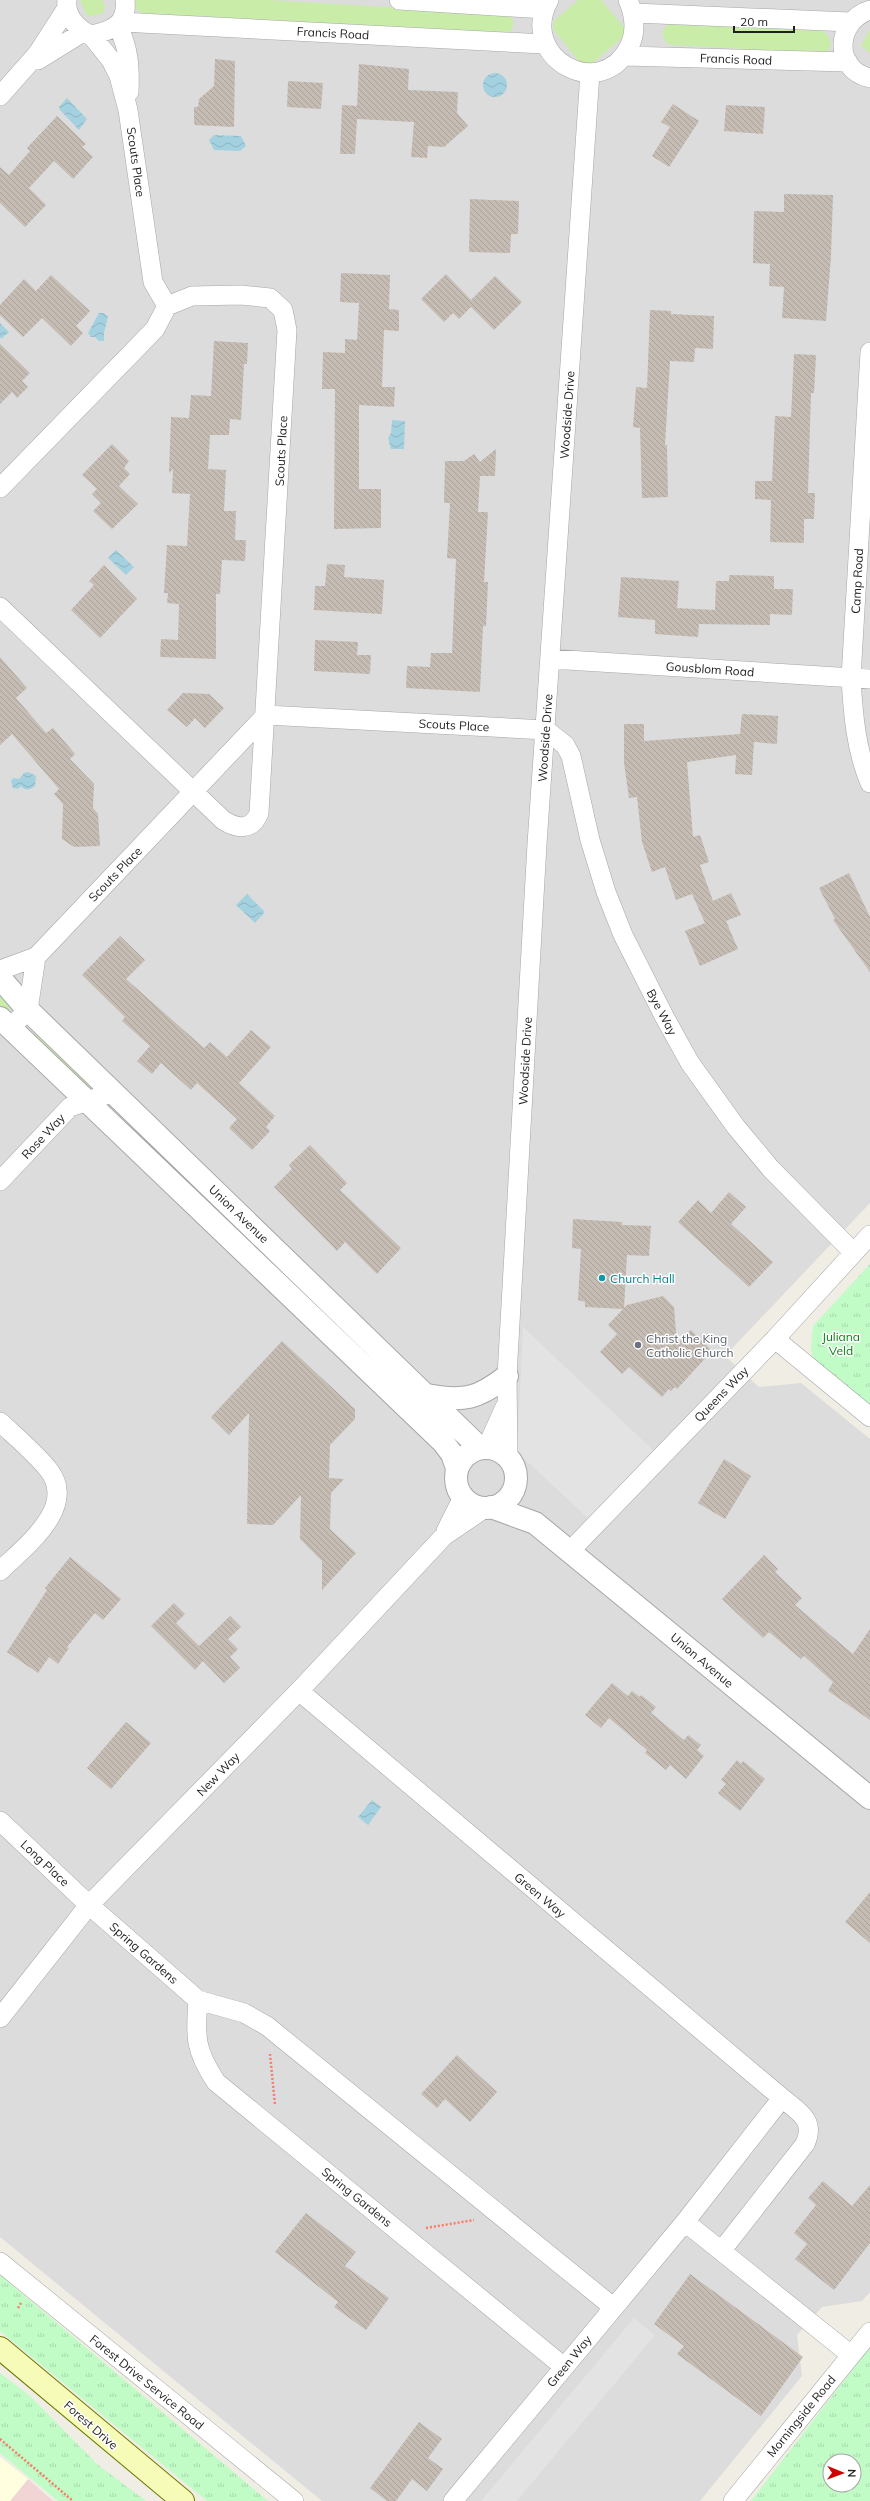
<svg xmlns="http://www.w3.org/2000/svg" width="870" height="2501" viewBox="0 0 870 2501" font-family="Mulish,sans-serif">
<defs>
<pattern id="park-tufts" width="24" height="20" patternUnits="userSpaceOnUse"><rect width="24" height="20" fill="#c1fbc6"/><path d="M3 7l-1-3M5 7V3M7 7l1-3M15 17l-1-3M17 17v-4M19 17l1-3" fill="none" stroke="#a5d7aa"/></pattern>
<pattern id="water-waves" width="16" height="10" patternUnits="userSpaceOnUse"><rect width="16" height="10" fill="#a4d1df"/><path d="M0 5q4-4 8 0t8 0" fill="none" stroke="#8db3bf"/></pattern>
<pattern id="building-back-hatch" width="6" height="6" patternUnits="userSpaceOnUse"><rect width="6" height="6" fill="#c5bcb4"/><path d="M-1 5l2 2M0 0l6 6M5-1l2 2" fill="none" stroke="#a9a19a"/></pattern>
</defs>
<rect width="100%" height="100%" fill="#f0ede5"/>
<path fill="#dddcdc" d="M0 0H870V1203L725 1356 759 1387 801 1383 870 1439V2292L862 2301 822 2307 797 2335 802 2376 700 2501H322L0 2237Z"/>
<path fill="#f1d5d4" d="M28 2479 53 2501H10Z"/>
<path fill="#ffffdf" d="M0 2457 28 2479 10 2501H0Z"/>
<path fill="#c9eca9" d="M80 0H102L105 6 103 13 88 17Z
M134 0H267L504 14 512 18 514 24 511 31 505 34 142 13 136 9Z
M578 0H601L625 28 624 36 593 63H580L553 29 554 21Z
M671 23 822 31 828 35 831 45 828 51 821 53 671 45C660 41 660 28 671 23Z
M870 29V53L861 46Z
M0 995 11 1006 10 1012H6L0 1006Z
M36 1033 90 1085 87 1087 33 1036Z"/>
<path fill="url(#park-tufts)" fill-rule="evenodd" d="M870 1264V1408L814 1363 811 1348 813 1326Z
M0 2275 268 2501H207L0 2331Z
M870 2348V2501H751L860 2360ZM830 2461H854V2485H830Z
M0 2373 30 2396 98 2465 146 2501H58L0 2453Z"/>
<path fill="#e3e3e3" d="M523 1327 655 1452 590 1520 517 1452Z
M634 2318 655 2335 517 2501H481Z"/>
<path fill="url(#water-waves)" d="M483 85a12 12 0 1 1 24 0a12 12 0 1 1-24 0Z
M67 98 87 119 79 130 60 110 59 107Z
M214 135 241 136 246 146 240 151 214 150 209 140Z
M99 313H104L108 317 104 333V341H99L95 337H91L88 333Z
M0 323 9 332 1 339 0 337Z
M392 420 405 421 404 449H391L388 438 391 433Z
M116 550 134 567 126 575 108 558Z
M28 772 36 776 35 786C30 790 25 791 21 786L18 789 13 788 11 781 13 778 19 779 24 773Z
M247 894 265 912 255 923 236 905Z
M372 1800 381 1807 368 1825 358 1817Z"/>
<path fill="url(#building-back-hatch)" d="M215 59 235 61 234 127 195 125 194 122V107H198L199 99 214 86Z
M359 64 409 69 408 90 458 92 457 113 468 126 444 147 428 146 427 158 411 157 414 122 357 119 355 154H340L342 105 357 106Z
M288 81 323 83 321 109 287 107Z
M673 104 699 121 669 167 652 156 670 127 661 122Z
M726 105 765 107 763 134 724 131Z
M57 116 86 144 82 147 93 157 73 179 54 161 29 188 46 205 25 227 0 203V167L9 175 30 151 27 148Z
M784 194 833 195 831 256 826 321 782 318 784 287 769 286 770 264 753 263 754 211 784 212Z
M470 199 519 201 518 234H511L510 253 469 252Z
M341 273 390 275 389 309 399 310V331L384 330 382 387H395L394 407 359 405V489H381V528L334 529 335 389H322L323 352 345 353V339L357 340 359 303 340 302Z
M446 274 471 300 495 276 522 302 494 330 471 307 459 319 453 313 444 322 421 299Z
M51 275 90 311 76 326 83 333 71 346 42 318 23 337 0 315V305L24 279 36 291Z
M650 310 671 311V314L714 316 713 349 695 348 694 362 670 361 665 445H667L668 497 642 498 640 428 633 427 636 387 647 388Z
M214 341 248 343 247 364H244L241 420 230 419 229 435H210L208 469 226 470 224 511H236L235 540H246L245 561 222 560 220 594H216V659L160 657 161 639 178 640 179 604 167 603 168 593H164L167 545 187 546 190 494 172 493 173 469 169 473 171 417 189 418 191 395 211 396Z
M0 344 30 373 22 381 28 387 17 398 12 392 0 404Z
M794 354 816 355 814 393H811L808 493H815L814 519H804V543L770 542 771 500 755 499V481H772L775 416 791 417Z
M112 444 129 461 124 468 130 474 119 486 138 504 112 529 93 511 101 503 92 494 97 489 82 475Z
M496 449 495 476H480L478 512H488L484 582H488L486 626H483L480 692 406 688 407 666 430 667 431 653H452L456 559 447 558 450 503H444L445 461H464L474 454 480 462Z
M327 564 345 565 344 577 384 580 382 614 314 610 315 586H325Z
M104 565 137 599 100 638 71 610 94 585 89 581Z
M729 575 774 576V589H793L792 615 770 614V625L699 624 698 637 655 634V620L618 617 621 577 679 581 677 608 715 610 716 581H729Z
M315 640 358 642 357 655H371L370 674 314 671Z
M0 657 27 688 16 698 46 733 53 728 75 754 70 759 94 784 93 808 98 814 100 846 74 847 62 839 63 804 54 794 59 789 12 734 0 745Z
M183 693 209 694 224 708 205 728 195 718 187 727 167 710Z
M742 714 778 716 777 744 754 742 752 775 735 774 736 755 687 762 693 837 700 835 709 862 700 865 713 901 731 893 741 915 726 921 738 949 700 966 685 931 705 923 692 894 676 900 665 867 652 872 642 842 637 797 629 798 624 763V724H644V741L740 734Z
M849 873 870 917V972L833 920 835 919 819 888Z
M120 936 145 960 126 979 204 1048 210 1042 227 1057 251 1030 271 1047 239 1083 275 1116 266 1127 270 1131 252 1150 229 1128 237 1119 197 1083 191 1090 161 1063 152 1074 137 1061 150 1046 122 1021 125 1017 82 975Z
M310 1145 347 1183 340 1190 401 1248 377 1274 345 1242 337 1251 274 1187 292 1169 289 1165Z
M729 1192 746 1207 731 1224 773 1262 749 1287 678 1222 698 1200 711 1213Z
M573 1219 622 1222V1225L651 1226 649 1256 627 1255 624 1308 627 1305 663 1296 674 1307 677 1344 691 1330 712 1351 677 1389 675 1387 671 1391 669 1389 662 1397 629 1367 622 1374 600 1352 617 1334 608 1325 623 1309 585 1307V1302L578 1300 581 1249 572 1248Z
M282 1341 355 1409V1419L330 1445 329 1478 344 1479 331 1493 330 1529 356 1553 322 1590V1561L300 1539 301 1495 273 1525 247 1524 249 1413 229 1435 211 1417Z
M724 1459 751 1476 725 1519 698 1503Z
M764 1555 778 1569 775 1572 802 1598 795 1605 853 1654 870 1629V1720L828 1691 833 1682 804 1656 801 1659 769 1632 763 1638 722 1599Z
M70 1557 121 1599 103 1620 95 1613 67 1647 69 1648 58 1664 49 1657 38 1673 7 1652 47 1590 45 1588Z
M174 1603 185 1614 176 1623 199 1646 230 1616 241 1627 228 1639 238 1649 230 1657 240 1668 224 1683 203 1661 195 1670 151 1626Z
M612 1683 628 1696 632 1691 640 1697 641 1695 656 1707 651 1713 684 1740 688 1735 701 1745 697 1750 704 1756 686 1779 670 1765 666 1770 645 1753 647 1750 609 1718 601 1728 585 1715Z
M126 1722 151 1743 111 1789 87 1768Z
M737 1760 741 1764 743 1761 765 1779 740 1811 718 1793 726 1784 721 1780Z
M870 1892V1943L845 1922Z
M457 2055 497 2092 470 2122 445 2099 437 2108 421 2094Z
M823 2181 852 2206 870 2185V2243L834 2290 795 2259 807 2244 794 2233 816 2205 808 2198Z
M306 2213 356 2252 345 2266 389 2298 366 2330 334 2307 338 2302 275 2252Z
M690 2274 803 2357 761 2416 677 2354 684 2346 654 2324Z
M419 2422 442 2439 428 2458 443 2469 427 2491 412 2479 396 2501H387L370 2488Z"/>
<g fill="none" stroke-linecap="round" stroke-linejoin="round">
<defs>
<path id="minor" d="M67 0C65 16 77 29 91 35 111 31 128 25 125 0
M399 0 544 9
M549 0C517 58 601 103 629 47 637 31 635 16 628 0
M870 10C835 21 833 70 870 78
M634 13 850 22
M121 22 544 44
M118 26C129 49 130 67 129 92
M91 35 111 60 119 76 128 110 153 282 167 306
M625 56 848 62
M38 60 83 32
M0 96 38 53 67 8
M870 352 851 678C853 714 856 750 870 783
M0 488 155 329 167 306 192 296 241 295 270 298 283 310 287 330 259 813C252 831 237 829 223 820L0 607
M551 659 870 679
M266 715 546 730 565 745 571 756 590 840 606 892 623 935 665 1018 690 1063 736 1127 771 1169 853 1252
M0 970 36 957 266 715
M10 1028 28 1010 36 957
M0 1181 70 1107 114 1092
M775 1339 870 1417
M0 1422C16 1437 34 1452 48 1469 79 1507 24 1547 0 1571
M487 1447 505 1407
M508 1458 507 1376 537 844 590 73
M446 1531 463 1497
M570 1551 775 1339 870 1235
M299 1691 782 2098 685 2222 453 2501
M0 1821 89 1905 198 2000 244 2013 267 2026 613 2307
M198 2000C195 2037 195 2050 216 2082L564 2367
M0 2018 89 1905 299 1691 444 1536 485 1508
M685 2222 851 2355
M722 2250 805 2144C816 2120 799 2112 782 2098
M0 2262 294 2501
M733 2501 870 2332"/>
<path id="tertiary" d="M0 978 28 1010 480 1448
M0 1018 443 1442 452 1454 457 1468
M427 1395C463 1402 478 1399 507 1376
M456 1478a30 30 0 1 1 60 0a30 30 0 1 1-60 0Z
M491 1507 535 1523 870 1798"/>
<path id="secondary" d="M0 2348 183 2501"/>
</defs>
<use href="#minor" stroke="#a6a6a6" stroke-width="20"/>
<use href="#tertiary" stroke="#a6a6a6" stroke-width="24"/>
<use href="#secondary" stroke="#6c7b01" stroke-width="24"/>
<path stroke="#fe7968" stroke-width="2.5" stroke-dasharray="2 2" stroke-linecap="butt" d="M270 2054 275 2105
M426 2228 474 2220
M18 2308 21 2303
M0 2439 73 2501"/>
<use href="#minor" stroke="#fff" stroke-width="19"/>
<use href="#tertiary" stroke="#fff" stroke-width="22"/>
<use href="#secondary" stroke="#f7fbb8" stroke-width="22"/>
</g>
<circle fill="#0f9aa8" stroke="#fff" stroke-width="1.5" cx="602" cy="1278" r="4"/>
<circle fill="#6b7280" stroke="#fff" stroke-width="1.5" cx="638" cy="1345" r="4"/>
<g text-anchor="middle" dominant-baseline="central" stroke-width="3" stroke-linejoin="round" paint-order="stroke">
<g font-size="12" fill="#1f1f1f" stroke="#fff">
<text transform="translate(333 33) rotate(3)">Francis Road</text>
<text transform="translate(736 59) rotate(2)">Francis Road</text>
<text transform="translate(136 162) rotate(82)">Scouts Place</text>
<text transform="translate(567 415) rotate(-86)">Woodside Drive</text>
<text transform="translate(281 451) rotate(-87)">Scouts Place</text>
<text transform="translate(857 581) rotate(-87)">Camp Road</text>
<text transform="translate(710 669) rotate(4)">Gousblom Road</text>
<text transform="translate(454 725) rotate(3)">Scouts Place</text>
<text transform="translate(545 738) rotate(-86)">Woodside Drive</text>
<text transform="translate(115 874) rotate(-46)">Scouts Place</text>
<text transform="translate(662 1012) rotate(62)">Bye Way</text>
<text transform="translate(525 1061) rotate(-87)">Woodside Drive</text>
<text transform="translate(43 1136) rotate(-47)">Rose Way</text>
<text transform="translate(239 1214) rotate(44)">Union Avenue</text>
<text transform="translate(721 1394) rotate(-46)">Queens Way</text>
<text transform="translate(702 1660) rotate(40)">Union Avenue</text>
<text transform="translate(218 1774) rotate(-46)">New Way</text>
<text transform="translate(45 1863) rotate(43)">Long Place</text>
<text transform="translate(540 1895) rotate(40)">Green Way</text>
<text transform="translate(144 1953) rotate(41)">Spring Gardens</text>
<text transform="translate(357 2197) rotate(39)">Spring Gardens</text>
<text transform="translate(569 2361) rotate(-51)">Green Way</text>
<text transform="translate(147 2382) rotate(39)">Forest Drive Service Road</text>
<text transform="translate(801 2416) rotate(-51)">Morningside Road</text>
<text transform="translate(91 2425) rotate(41)">Forest Drive</text>
</g>
<g font-size="12" fill="#0d838f" stroke="#fff" text-anchor="start">
<text x="610" y="1278">Church Hall</text>
</g>
<g font-size="12" fill="#088214" stroke="#fff">
<text x="841" y="1336">Juliana<tspan x="841" dy="14">Veld</tspan></text>
</g>
<g font-size="12" fill="#5b616d" stroke="#fff" text-anchor="start">
<text x="646" y="1338">Christ the King<tspan x="646" dy="14">Catholic Church</tspan></text>
</g>
</g>
<g transform="translate(842 2473) rotate(91)"><circle r="19" fill="#ffffff" stroke="#a5a5a5"/>
<path d="M0-3L7 15L0 10L-7 15Z" fill="#ce0200"/>
<text y="-6" font-size="11" font-weight="bold" text-anchor="middle" fill="#1f1f1f">N</text>
</g>
<path d="M734 26v6h60v-6" fill="none" stroke="#1f1f1f" stroke-width="2"/>
<text x="740" y="26" font-size="12" fill="#1f1f1f" stroke="#ffffff" stroke-width="3" paint-order="stroke">20 m</text>
</svg>
